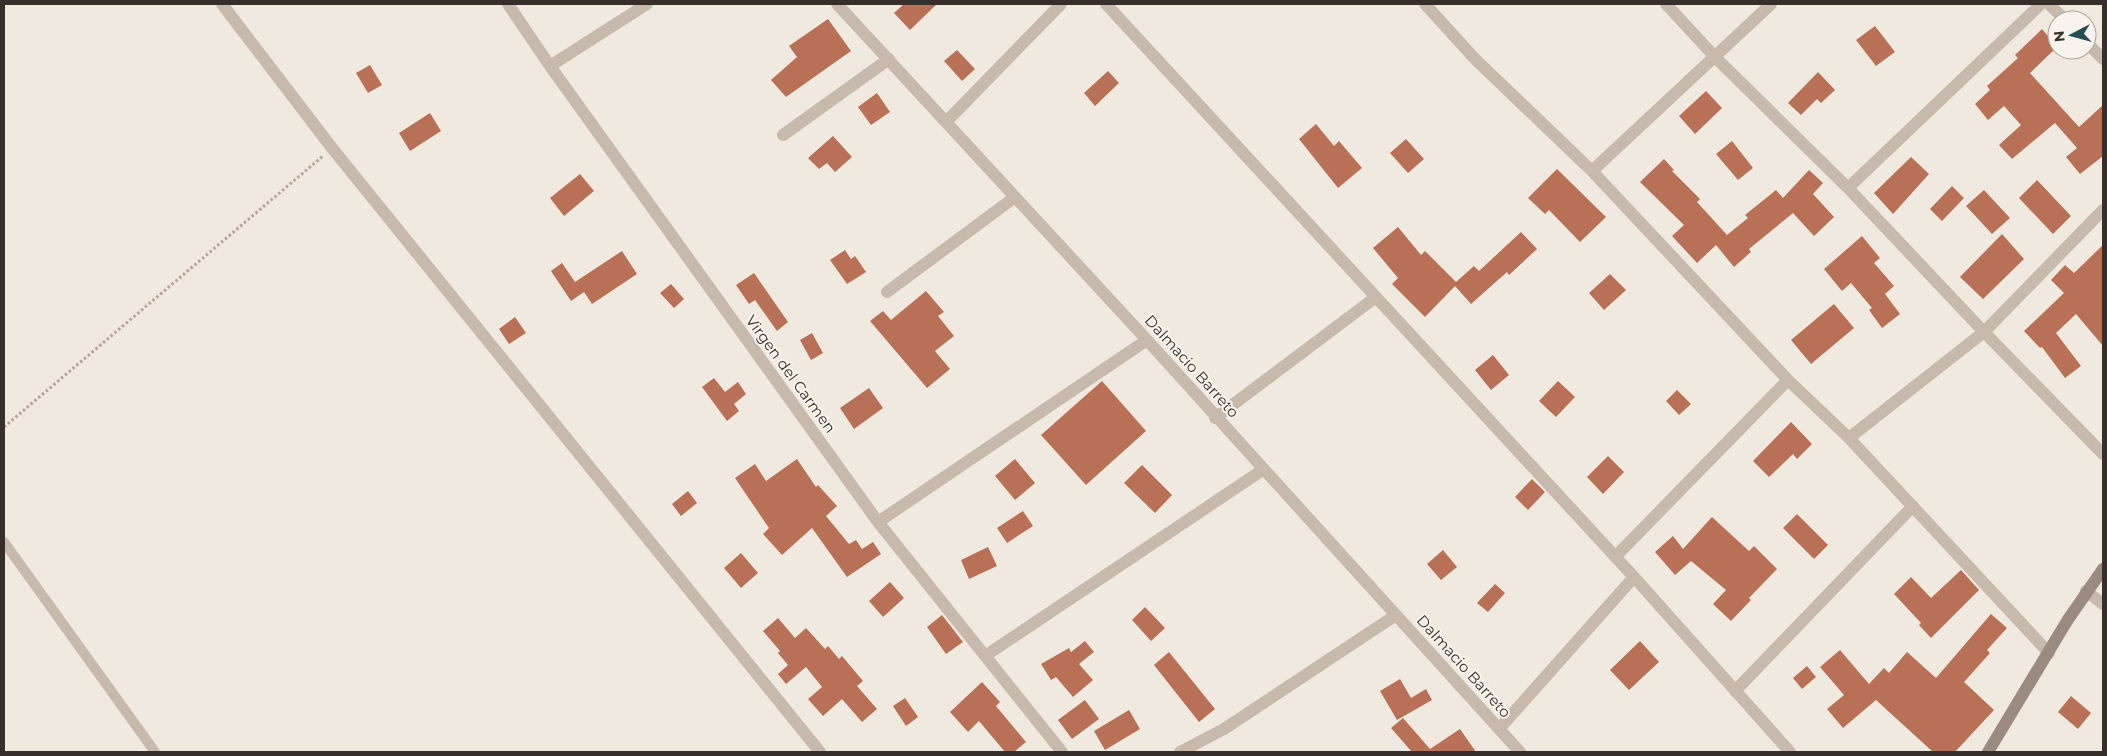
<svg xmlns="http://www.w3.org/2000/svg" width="2107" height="756" viewBox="0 0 2107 756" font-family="Montserrat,sans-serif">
<rect width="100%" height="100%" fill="#f0e9e0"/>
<path fill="#b87157" d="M904 4H937L910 30 894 13Z
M828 19 851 51 786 97 771 80 797 57 789 46Z
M1875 26 1895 52 1876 66 1856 40Z
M2042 29 2057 47 2030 73 2079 127 2103 105V156L2080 174 2066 157 2077 148 2055 123 2012 159 1999 145 2021 125 2004 106 1988 120 1975 104 1990 90 1987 86 2018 58 2015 55Z
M957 50 975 69 962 81 944 61Z
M370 65 382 85 368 93 356 73Z
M1108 71 1119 83 1095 106 1084 93Z
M1818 72 1835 90 1821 103 1817 99 1801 115 1788 103Z
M1706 91 1722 108 1695 134 1679 116Z
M877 93 890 112 871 125 858 107Z
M430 113 441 131 410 151 399 133Z
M1316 124 1334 146 1339 141 1362 168 1338 188 1299 139Z
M833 136 852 157 835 172 827 163 819 169 808 158Z
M1406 139 1424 159 1408 173 1390 153Z
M1732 141 1753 168 1738 180 1716 154Z
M1911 157 1929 174 1893 214 1874 193Z
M1664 159 1674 170 1672 171 1700 199 1697 202 1727 235 1748 218 1745 215 1776 190 1783 198 1809 170 1823 183 1813 194 1834 217 1814 236 1793 213 1749 249 1751 252 1734 267 1716 245 1697 263 1672 236 1684 225 1640 182Z
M1557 169 1606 217 1580 242 1549 210 1545 214 1528 198Z
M580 174 594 191 564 216 550 198Z
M2037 180 2071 216 2053 234 2019 198Z
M1952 186 1964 198 1942 221 1930 209Z
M1984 190 2010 218 1992 234 1966 206Z
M1398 227 1421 255 1425 251 1456 282 1474 266 1479 271 1521 232 1537 249 1509 275 1507 272 1471 304 1455 286 1425 317 1392 284 1398 278 1373 248Z
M2002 234 2024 259 1983 299 1960 277Z
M1862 236 1880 258 1874 263 1894 286 1885 294 1900 314 1882 328 1869 310 1872 308 1851 283 1842 291 1824 269Z
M2103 245V346L2076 314 2056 333 2081 366 2065 378 2042 347 2040 348 2024 331 2064 293 2051 280 2065 265 2074 273Z
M845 250 851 259 855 256 866 272 847 284 830 260Z
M622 251 637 274 592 304 584 292 571 301 551 271 562 263 575 282Z
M754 273 788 322 777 331 755 300 749 304 736 285Z
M1610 274 1626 290 1604 310 1589 293Z
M671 284 684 299 674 308 660 293Z
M926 291 944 312 938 316 954 336 935 351 950 369 927 388 870 321 883 311 891 320Z
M1834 304 1854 328 1811 364 1791 340Z
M515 317 526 333 509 344 499 329Z
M812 333 823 353 811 360 800 340Z
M1493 355 1509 375 1491 390 1475 370Z
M714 378 725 392 738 382 746 394 734 404 739 411 727 421 702 387Z
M1102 381 1146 431 1086 485 1041 435Z
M1558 381 1575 397 1556 417 1539 401Z
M869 388 883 408 854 429 840 408Z
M1677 390 1691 404 1679 415 1666 401Z
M1791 422 1812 444 1797 459 1793 454 1769 477 1753 461Z
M1608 456 1624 472 1603 494 1587 477Z
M797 459 816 487 818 485 837 506 826 516 849 544 856 540 862 549 873 542 881 554 847 577 812 528 782 555 763 534 769 528 735 478 755 464 766 481Z
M1015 459 1035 483 1015 500 995 476Z
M1142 465 1172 495 1155 513 1124 483Z
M1532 479 1545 492 1528 510 1515 497Z
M688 491 697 503 681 516 672 504Z
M1023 511 1033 526 1007 543 997 528Z
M1797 514 1828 545 1814 559 1783 528Z
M1712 517 1749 551 1754 546 1777 569 1749 598 1751 600 1731 621 1713 604 1726 590 1691 561 1675 575 1655 552 1673 536 1683 549Z
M988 547 997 566 969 579 961 560Z
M1443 550 1457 567 1441 580 1427 564Z
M741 553 758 573 741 588 724 568Z
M1961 570 1979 590 1931 638 1919 625 1921 623 1894 594 1911 577 1931 598Z
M890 582 904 598 883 617 869 601Z
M1495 584 1505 593 1488 612 1477 603Z
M1145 607 1165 628 1151 641 1132 620Z
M1991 614 2007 628 1987 650 1990 653 1964 682 1994 710 1955 752H1933L1876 700 1843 728 1827 709 1844 695 1820 667 1840 650 1869 684 1884 668 1889 673 1907 652 1936 678Z
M942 615 963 642 946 654 927 627Z
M778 618 795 638 806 628 825 649 828 646 839 659 842 656 863 681 857 686 877 709 862 722 842 699 823 716 808 699 822 687 806 667 786 684 778 674 788 665 778 653 780 651 763 631Z
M1085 641 1094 652 1079 664 1093 680 1073 697 1056 677 1051 680 1041 664 1069 648 1071 652Z
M1640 641 1659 662 1629 690 1610 670Z
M1169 652 1215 709 1199 722 1154 665Z
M1807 666 1816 677 1802 689 1793 678Z
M1400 679 1411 698 1426 689 1432 700 1397 720 1380 691Z
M982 682 1000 702 996 706 1026 742 1014 752H1005L979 721 968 732 950 712Z
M2071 696 2091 713 2078 729 2058 712Z
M905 698 918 717 906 726 893 706Z
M1085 700 1099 719 1072 739 1058 720Z
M1129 710 1140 729 1105 750 1094 731Z
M1403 718 1430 749 1460 729 1476 752H1412L1391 728Z"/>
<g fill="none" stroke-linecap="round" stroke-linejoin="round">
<path stroke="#b3a498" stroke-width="3" stroke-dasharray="2.5 2.5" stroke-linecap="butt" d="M4 427 323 156"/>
<path stroke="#c7baad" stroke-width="10" d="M4 542 155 752"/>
<path stroke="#c7baad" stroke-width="12" d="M222 4 332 148 820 752
M508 4 550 66 878 522 1062 752
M837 4 1147 340 1520 752
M1106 4 1634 577 1790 752
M1425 4 1475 59 1592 171 1788 380 1849 438 2049 653
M1666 4 1715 57 1848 188 1984 332 2103 454
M2049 4 2065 20
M2087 43 2103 59
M550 66 647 4
M947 121 1061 4
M783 135 889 59
M1592 171 1771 4
M1848 188 2041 4
M887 292 1015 197
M1215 418 1376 297
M1849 438 1984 332 2103 210
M878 522 1147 340
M1615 557 1788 380
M2086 591 2103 604
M985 656 1264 469
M1735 691 1913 506
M1499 729 1634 577
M1180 752 1224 729 1396 615"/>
<path stroke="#9b8a7f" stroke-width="12" d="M1988 752 2067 621 2103 569"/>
</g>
<g text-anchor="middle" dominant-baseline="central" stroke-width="4" stroke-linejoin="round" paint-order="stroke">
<g font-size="15" fill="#372f2b" stroke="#f8f3ec">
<text transform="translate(1192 366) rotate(48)">Dalmacio Barreto</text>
<text transform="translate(791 374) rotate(54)">Virgen del Carmen</text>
<text transform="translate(1464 666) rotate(48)">Dalmacio Barreto</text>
</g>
</g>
<rect width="2107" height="756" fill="none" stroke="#372f2b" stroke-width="10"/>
<g transform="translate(2072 35) rotate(264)"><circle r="24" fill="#f8f3ec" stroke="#aba59f"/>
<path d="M0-4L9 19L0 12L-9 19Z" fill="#254f53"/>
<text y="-8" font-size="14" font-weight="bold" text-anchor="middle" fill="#372f2b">N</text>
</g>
</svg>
